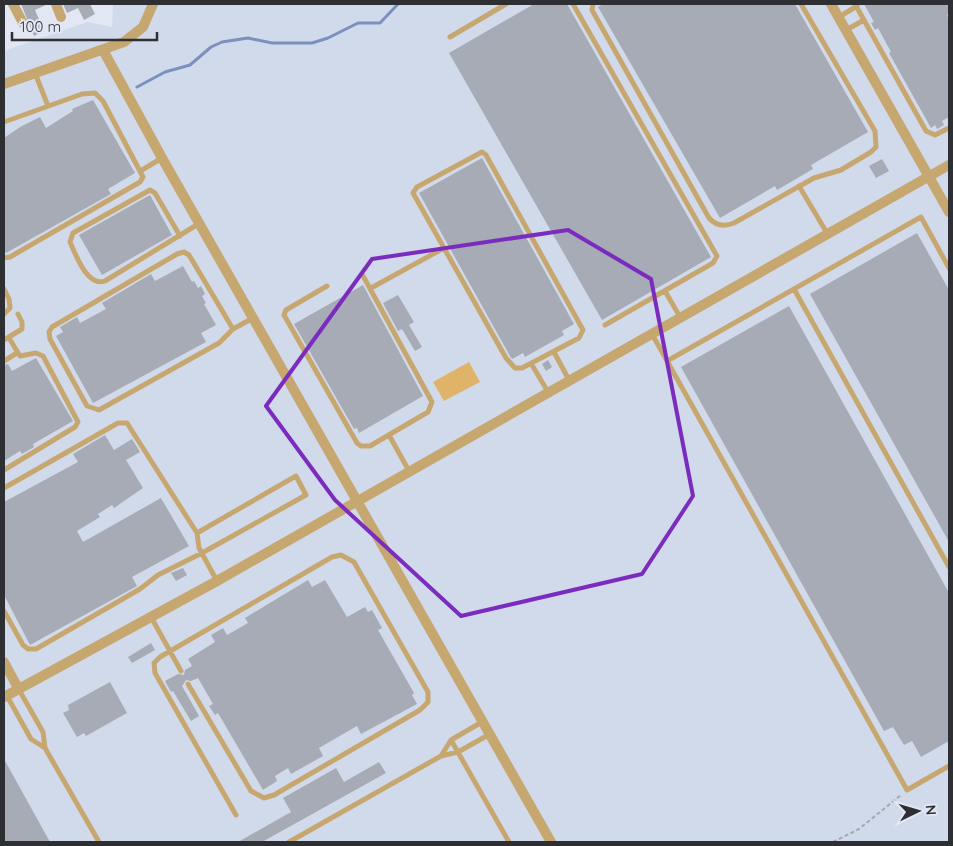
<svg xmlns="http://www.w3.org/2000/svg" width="953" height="846" viewBox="0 0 953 846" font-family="Quicksand,sans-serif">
<rect width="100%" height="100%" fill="#e2e7f3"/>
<path fill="#d1daeb" d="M113 4H949V842H4V51L87 22 112 27Z"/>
<path fill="#dfb469" d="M469 362 480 382 444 401 433 382Z"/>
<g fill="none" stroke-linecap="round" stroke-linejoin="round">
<path stroke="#7c90be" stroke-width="3" d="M137 87 165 72 190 65 211 47 222 42 248 38 272 43H312L328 38 358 23H380L398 4"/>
</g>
<path fill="#a6abb6" d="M21 4H48L35 10 44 31 34 36Z
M63 4H90L95 14 84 20 78 8 67 13Z
M534 4H567L711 257 602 320 449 53Z
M603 4H795L868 132 811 165 813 169 777 190 775 186 720 218 598 7Z
M864 4H949V13L947 15 949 20V117L942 121 944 125 937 129 935 125 931 128 889 53 891 52 878 28 875 30 871 23 874 22Z
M93 100 135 173 108 189 111 194 6 253 4 250V138L20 127 40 117 46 128 73 111 72 109Z
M482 158 574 324 562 331 564 335 525 357 523 353 512 359 510 356 419 193Z
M882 159 889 171 876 178 869 166Z
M150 195 172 235 102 275 79 235Z
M917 233 949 290V542L810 294Z
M183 266 192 282 194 281 198 288 201 286 205 294 202 296 206 303 204 304 216 325 201 333 206 342 93 403 56 336 63 332 60 327 77 317 80 323 106 309 102 303 151 274 155 281Z
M363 285 423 396 359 433 357 428 354 429 294 324Z
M398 295 414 322 409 325 422 347 415 351 402 329 398 331 383 303Z
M789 306 949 593V741L921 757 912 741 904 745 893 727 884 731 681 367Z
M36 358 73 421 33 444 34 447 22 454 20 451 4 461V365L8 364 12 371Z
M548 360 552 367 546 371 542 364Z
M105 435 114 450 132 439 140 452 126 460 143 488 114 508 112 505 98 514 100 517 77 531 83 542 161 498 189 546 132 577 137 586 30 645 4 595V502L78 462 73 454Z
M183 568 187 575 176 581 171 573Z
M308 580 312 587 325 580 347 617 365 607 368 612 372 610 382 628 378 630 414 693 412 695 417 704 361 734 357 726 319 748 323 756 291 774 288 768 275 776 277 781 263 790 218 713 215 715 209 706 213 704 198 678 191 681 186 680 182 686 199 716 191 721 173 691 171 692 165 681 178 674 184 675 185 670 192 666 188 659 215 642 211 635 223 628 227 635 248 623 245 618Z
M151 643 155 650 132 663 128 657Z
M110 682 127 713 86 736 84 733 77 737 63 713 69 710 68 705Z
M4 759 50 842H4Z
M379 762 386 773 262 842H238L291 812 283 798 336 768 344 782Z"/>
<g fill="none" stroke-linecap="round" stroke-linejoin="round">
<path stroke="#a4a8b1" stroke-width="2" stroke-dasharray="4 2.5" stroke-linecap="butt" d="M833 842 859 829 901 795"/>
<path stroke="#c7a770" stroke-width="5" d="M573 4 717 256 713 263 605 325
M593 4 592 10 709 218C716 226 724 227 734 223L814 178 841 170 871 152 876 147 875 131 801 4
M855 4 926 131 935 135 949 128
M839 17 857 6
M846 30 864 20
M450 37 506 4
M35 73 48 106
M4 122 82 94 95 93 103 101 143 177 140 182 10 257 4 258
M482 152 486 155 583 330 579 338 522 368H515L506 358 413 193 417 187Z
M142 170 162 158
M799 186 827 233
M180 236 155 193 150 190 73 233 70 242C76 255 87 287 105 281L200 223
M327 286 286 310 284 315 357 443 361 446H370L428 412 432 402 362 274
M371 288 444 248
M4 289 9 299 10 308 4 314
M794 289 949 567
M665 291 680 317
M233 329 189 255 184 252 177 254 52 327 49 332 50 339 87 406 99 410 219 343 233 329 253 318
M652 334 907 790 949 766
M4 340 22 329V322L18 314
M554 352 569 380
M4 361 17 353
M667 361 921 217 949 268
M532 365 548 392
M389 435 409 471
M4 470 75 427 78 422 43 356 36 353 20 356 9 338
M4 488 118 423H127L197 533 199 548 217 581
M4 611 23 645 28 649H36L140 589 158 575 202 553 306 495 296 476 197 533
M151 617 181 671
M188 684 251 791 264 798 274 795 420 710 428 702V692L354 562 341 555 332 557 160 657 154 663 155 673 236 815
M18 688 43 732 45 748
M7 696 31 739 45 748 99 842
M451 740 509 842
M441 756 451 740 482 722
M289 842 441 756 458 752 490 734"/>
<path stroke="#c7a770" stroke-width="10" d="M13 4 23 23
M56 4 61 17
M831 4 949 212
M103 50 162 158 551 842
M4 84 124 42 143 27 153 4
M4 662 18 688
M4 697 217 581 949 165"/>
</g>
<path fill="none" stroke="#7b2cbf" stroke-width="4" stroke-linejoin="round" d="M568 230 651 279 693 496 642 574 461 616 335 500 266 406 372 259Z"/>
<rect width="953" height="846" fill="none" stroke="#2d2f33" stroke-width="10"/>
<g transform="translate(918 811) rotate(85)" stroke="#e2e7f3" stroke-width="4" paint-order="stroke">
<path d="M0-4L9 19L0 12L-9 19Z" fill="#2d2f33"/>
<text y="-8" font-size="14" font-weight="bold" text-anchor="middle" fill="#2d2f33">N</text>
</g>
<path d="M12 32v8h145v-8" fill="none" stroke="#2d2f33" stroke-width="2.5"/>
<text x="20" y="32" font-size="15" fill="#2d2f33" stroke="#e2e7f3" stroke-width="4" paint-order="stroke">100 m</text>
</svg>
